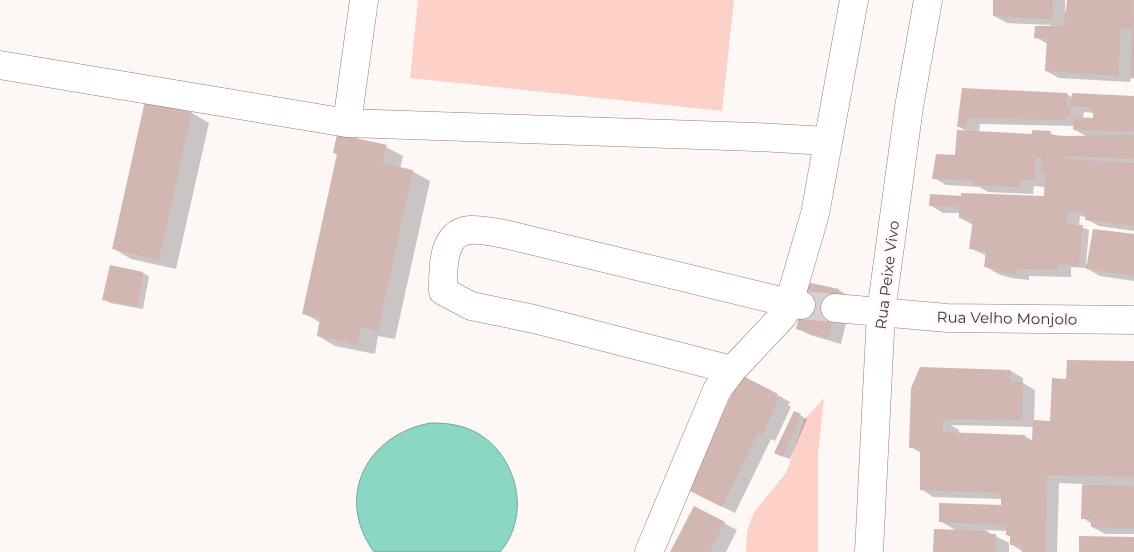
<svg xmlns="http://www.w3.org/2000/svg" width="1134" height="552" viewBox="0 0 1134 552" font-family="Montserrat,sans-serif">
<rect width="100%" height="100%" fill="#fdf7f6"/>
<path fill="#fbd1c8" d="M418 0H734L722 111 410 78Z
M824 398 818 454V552H746L747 531 754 512 786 473 804 420Z"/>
<path fill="#8ad8c4" stroke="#74a799" d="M431 423C448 423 464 425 479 434 518 458 531 516 500 552H374C334 497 367 434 431 423Z"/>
<path fill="#0003" fill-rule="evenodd" d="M995 0H1065V11H1067L1068 0H1134V79L1131 77 1130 82 1059 78 1046 71 1048 44 1035 37 1051 25 1007 23 994 16Z
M963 89 1067 94 1073 98 1134 97V231L1099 226 1086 219V217L1080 216 1079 226 1089 230 1086 264 1134 235V281L1100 276 1086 268 1071 267V277L1029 276V280L1011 278 998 274 985 266 987 256 970 248 973 225 960 218V213H943L930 205 1046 197V187L1034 186 1033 194 988 192 979 187 946 185 934 178 956 156 968 132 959 127ZM1084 112 1094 113V119H1083ZM980 124 1075 126V130L1086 136H1057L1050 133 1033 135 979 132Z
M146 102 192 113 209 123 176 269 131 259 114 249Z
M386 147 403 156 400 168 412 171 430 181 395 339 378 336 375 354 335 346 318 336 321 323 303 313Z
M111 266 143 273 149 276 143 309 110 303 104 299Z
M807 284 839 290 852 298 841 344 810 335 797 328Z
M1134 363V534H1105L1092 527V524L1083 518V484L1059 483 1057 552H1023L1009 543V552H935L957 531 940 521 1002 506V499L933 497 921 489V453L911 447 912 418 1011 371 1023 378V383L1035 390 1034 422 1055 423 1068 380ZM951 425 1034 427 1033 441 1025 436 959 434V430ZM984 530 1007 531 1011 537V544Z
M778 395 790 402 788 405 791 407 775 441 771 439 735 513 687 489Z
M794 412 807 419 790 459 782 456Z
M724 523 737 530 726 552H672Z"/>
<path fill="#d2b6b1" d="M993 0H1053L1052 19 993 16Z
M1067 0H1133L1134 29 1121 28 1118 76 1045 71 1047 39 1034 38 1035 26H1064Z
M1132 30H1134V78H1130Z
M962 88 1067 93V106H1071L1070 116 1066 115V120L967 118 966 127H957Z
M1072 93 1134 96V132L1073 130 1074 117 1093 118V107L1071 106Z
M145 101 192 112 159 260 112 249Z
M957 130 1032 134V130L1051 131 1050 135 1068 136 1134 135V159L1066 156V159L1134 163V226L1085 220 1086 212 1068 210 1066 224 1083 225 1079 266 1059 264 1058 270 1017 269 1016 274 997 272V269L984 267 986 251 969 249 973 219 959 218V207L929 206 930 194 961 196V193L1044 196 1045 172H1041V158H1036L1035 180H1021L1020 187 974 185V180L932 179 936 154 955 155Z
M337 134 387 145 382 163 413 170 378 331 361 327 358 345 317 336 320 318 302 314 337 154 333 153Z
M1093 229 1134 234V276L1086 269Z
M110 265 143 272 137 307 102 300Z
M806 282 839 289 829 338 796 329Z
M1067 360 1134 361V477L1047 475 1045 552H1022V545H1010V536L1006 535V525L939 522V503L1001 505V493L920 490V448H909L911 388 920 367 1011 370 1010 381 1023 382 1022 420 943 419 942 432 1025 435V439L1032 440 1033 420 1050 421 1052 378 1066 379Z
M741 375 778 394 776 397 779 399 762 435 758 433 722 507 686 489Z
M794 411 801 414 783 457 774 453Z
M1082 485 1134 486V528L1091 527V519H1081Z
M694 506 725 522 710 552H670Z
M934 529 988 531V534H996V552H933Z
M1079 536 1134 537V552H1079Z"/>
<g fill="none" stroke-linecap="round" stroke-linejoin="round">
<path stroke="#d7d0cf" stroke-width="28" stroke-dasharray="28 14" stroke-linecap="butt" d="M801 305 835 308"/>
<defs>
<path id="minor" d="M0 65 347 123 756 137 827 141
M347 123 364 0
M801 305 789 303 815 214 854 0
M835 308 947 318 1134 320
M649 552 717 390 732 370 783 316 789 303 509 235C497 233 482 229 470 230 441 232 443 271 443 291L471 306 534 319 732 370
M869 552 881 312 909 107 928 0"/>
</defs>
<use href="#minor" stroke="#967c77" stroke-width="29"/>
<use href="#minor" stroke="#fff" stroke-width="28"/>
</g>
<g text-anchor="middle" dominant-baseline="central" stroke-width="4" stroke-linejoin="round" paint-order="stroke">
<g font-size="15" fill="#413634" stroke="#fdf7f6">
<text transform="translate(887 275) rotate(-83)">Rua Peixe Vivo</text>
<text transform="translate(1007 318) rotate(1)">Rua Velho Monjolo</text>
</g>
</g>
</svg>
